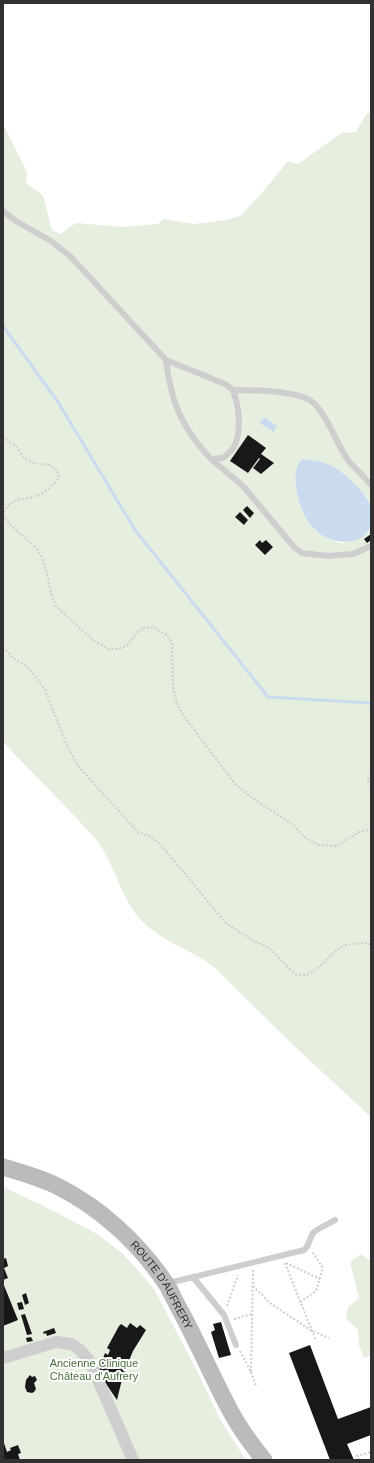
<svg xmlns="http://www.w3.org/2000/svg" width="374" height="1463" viewBox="0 0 374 1463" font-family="Helvetica,sans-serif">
<rect width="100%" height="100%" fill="#fff"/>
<path fill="#e5eedf" d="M371 112V506L364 494 313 529 329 539 340 543 351 542 368 532 371 526V1117L294 1046 214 967C192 950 165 943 145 924 122 903 117 870 100 845 95 837 87 830 80 822 55 794 27 769 3 741V124L27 172 26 183 43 195 52 230 60 234 76 223 123 227 158 224 163 219 194 224 226 220 240 216 261 194 288 161 298 164 341 133 356 132 366 114Z
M3 1187 44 1206 97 1234 122 1253 135 1267 154 1289 194 1365 221 1421 246 1460H3Z
M361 1254 371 1261V1355L364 1358 359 1345 358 1330 346 1319 348 1307 359 1298 350 1262Z"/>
<path fill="#cadaef" d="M264 417 277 426 273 432 260 423Z
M303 459C311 460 322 461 330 465 343 471 365 492 370 505 372 509 371 513 371 517 371 524 371 529 366 534 350 549 322 541 310 524 300 511 287 471 303 459Z"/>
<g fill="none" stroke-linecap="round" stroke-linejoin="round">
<path stroke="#cadaef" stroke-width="3" d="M3 326 58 402 135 530 268 697 371 703"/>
</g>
<path fill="#181818" d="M248 435 266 448 261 454 274 463 261 474 253 468 260 459 259 458 248 473 230 461Z
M247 506 254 513 250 518 243 510Z
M240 512 248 520 244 525 235 517Z
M371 534V540L367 543 364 539Z
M260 540 262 543 266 540 273 547 265 555 255 545Z
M6 1258 8 1266 4 1268 8 1278 3 1280V1259Z
M3 1283 18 1320 3 1326Z
M26 1293 29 1303 25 1305 22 1295Z
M22 1302 24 1309 19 1310 17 1303Z
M25 1314 32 1334 27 1335 21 1315Z
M221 1322 231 1355 219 1358 211 1332 215 1330 213 1324Z
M130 1323 137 1328 140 1325 146 1330 133 1351 123 1375 117 1400 98 1372 105 1353 108 1355 110 1350 107 1348 119 1326 121 1324 127 1328Z
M54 1328 56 1333 47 1336 46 1333 44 1334 43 1332Z
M31 1337 33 1341 27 1342 26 1338Z
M310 1345 338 1419 371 1407V1435L347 1444 354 1460H330L289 1353Z
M30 1375 32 1377 35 1376 37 1380 34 1383 36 1389 34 1392 32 1393 27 1392 25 1387 26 1380Z
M3 1440 7 1452 11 1450 10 1448 18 1445 21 1453 18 1454 20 1460H3Z"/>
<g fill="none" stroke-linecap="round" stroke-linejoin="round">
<path stroke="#cecece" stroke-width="2" stroke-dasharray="2 2" stroke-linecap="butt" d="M3 437 16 446 25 459 33 463 50 465 57 470 59 477C52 488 41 496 28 498 24 499 17 499 13 502 8 504 6 509 3 514 12 532 32 539 41 556 49 572 48 592 57 607L94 641 109 649H118L127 646 137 632 144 628 153 627 167 635 172 643 173 687 177 704 185 718 236 785 255 800 292 824 304 837 318 845 336 846 359 832 371 829
M3 647 12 657 29 668 45 690 65 741 78 766 138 832 149 836 159 843 226 923 250 939 269 948 294 973C312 984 328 953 343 946 347 944 352 944 356 944 362 943 365 942 371 945
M371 774 367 780 371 785
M285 1263 316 1341
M286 1263 320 1279
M253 1286 270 1303 312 1331 329 1338
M300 1302 316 1291 323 1268 312 1251
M227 1306 238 1275
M234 1319 252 1314
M240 1351 251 1372 253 1270
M251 1372 256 1386
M359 1460 357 1456 371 1452"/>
<path stroke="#cecece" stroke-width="6" d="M3 211 16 221 51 241 71 257 166 360 225 384 233 390C239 407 242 430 234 447 232 451 226 455 223 458L211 459C182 428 171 403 166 360
M233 390C252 390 296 391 311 401 325 410 337 445 348 460 355 469 364 476 371 485
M211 459 244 487 294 547 302 553 328 556 353 554 371 546
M193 1277 224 1315 236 1345
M168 1285 173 1282 304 1250C310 1245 309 1239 313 1233 318 1228 329 1224 335 1220"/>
<path stroke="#cecece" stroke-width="12" d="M3 1358 56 1342 72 1344 80 1350 88 1359 95 1373 133 1460"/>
<path stroke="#bbb" stroke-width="17" id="s1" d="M3 1167C20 1172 38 1177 55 1185 100 1207 139 1243 167 1285 172 1294 176 1303 181 1312 199 1345 213 1379 231 1412 240 1429 252 1445 264 1460"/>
</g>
<g text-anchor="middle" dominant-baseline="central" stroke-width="4" stroke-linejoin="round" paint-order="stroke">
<g font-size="11" fill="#313131" stroke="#fff">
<text stroke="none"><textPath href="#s1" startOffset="204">ROUTE D'AUFRERY</textPath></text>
</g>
<g font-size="11" fill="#4b703b" stroke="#fff">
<text x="94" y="1363">Ancienne Clinique<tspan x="94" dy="13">Château d'Aufrery</tspan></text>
</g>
</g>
<rect width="374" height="1463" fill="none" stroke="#313131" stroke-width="8"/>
</svg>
